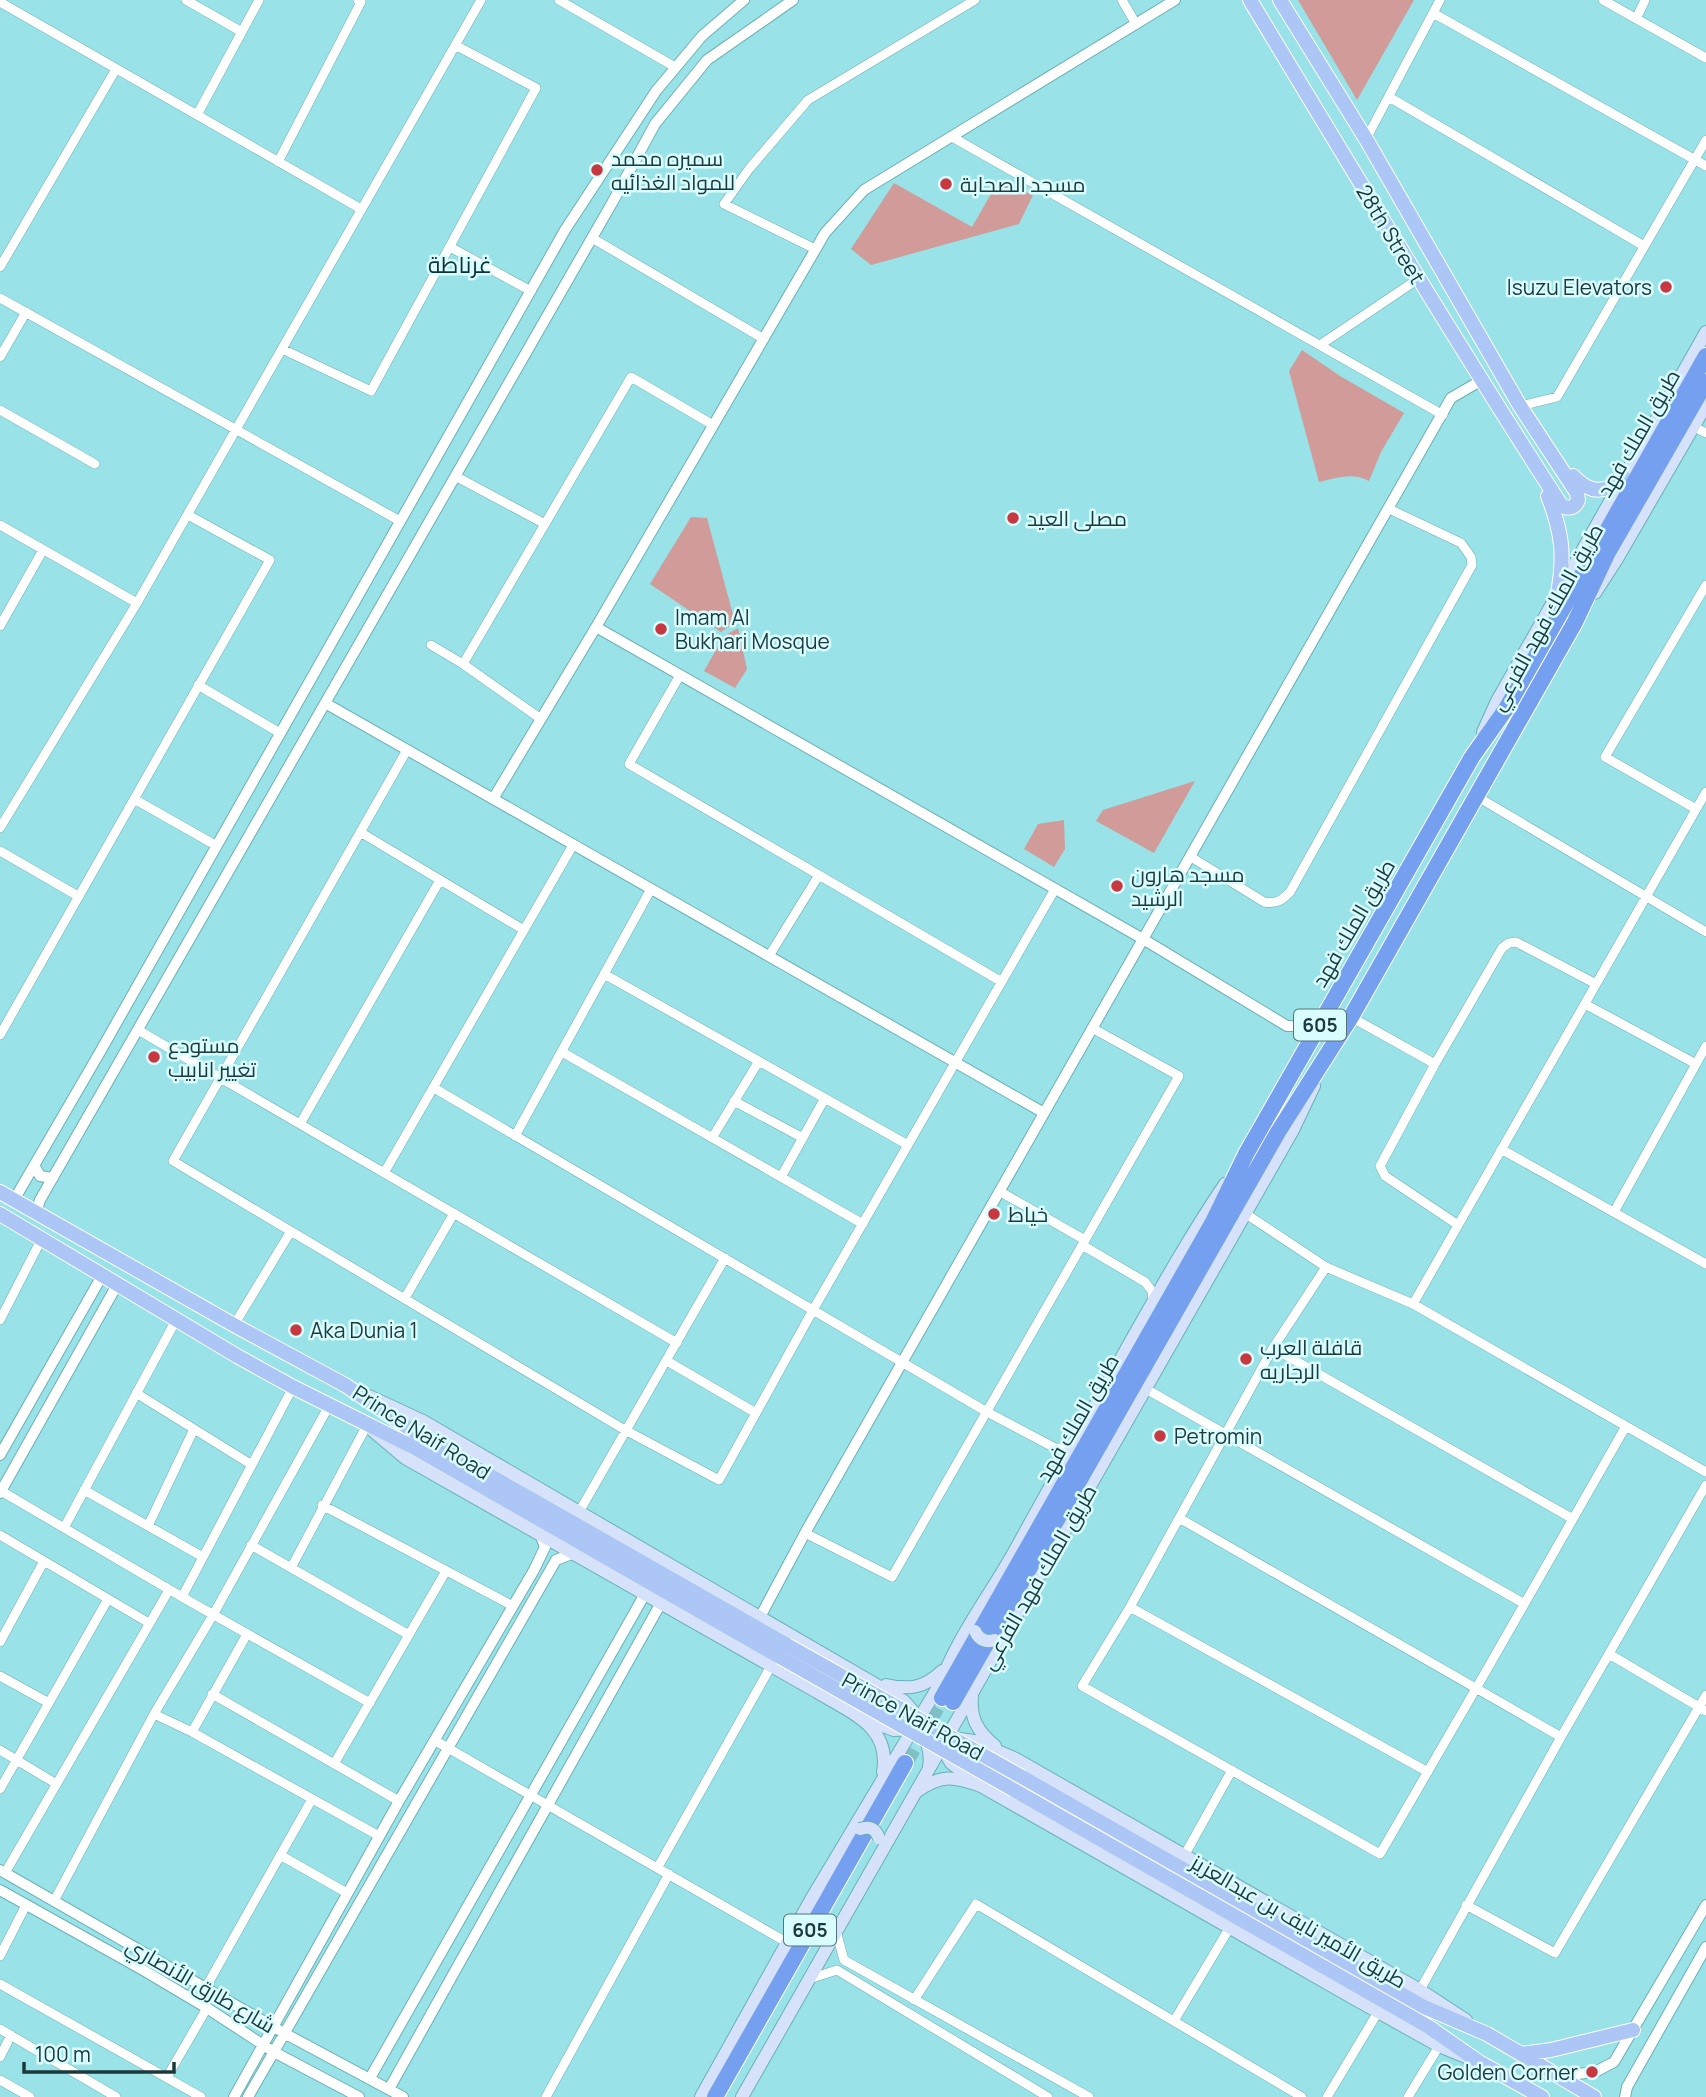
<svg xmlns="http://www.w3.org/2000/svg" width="1706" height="2097" viewBox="0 0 1706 2097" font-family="Manrope,Cairo,sans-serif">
<rect width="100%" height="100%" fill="#99e2e7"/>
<path fill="#d09b98" d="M1298 0H1414L1357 100Z
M999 180 1033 195 1019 224 871 265 851 249 894 183 972 227Z
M1302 350 1340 376 1404 413 1381 452 1369 481C1352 472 1337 478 1319 482L1289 371Z
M691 517 707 518 735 622 721 632 650 584Z
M738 628 747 669 735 688 704 671 724 636Z
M1195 781 1154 853 1096 821 1103 810Z
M1064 820 1065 849 1054 867 1024 849 1038 824Z"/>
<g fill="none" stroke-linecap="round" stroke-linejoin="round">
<path stroke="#80c0c5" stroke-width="16" stroke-dasharray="16 8" stroke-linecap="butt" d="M905 1763 942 1698"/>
<defs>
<path id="minor" d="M186 0 242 32
M559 0 675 67
M1122 0 1136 24
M1603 0 1706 58
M0 2 361 209
M1433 13 1706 166
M1636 19 1645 0
M1389 97 1644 246
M197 115 259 0
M952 137 1443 415
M1366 139 1440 0
M278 162 361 2 358 0
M592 238 764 339
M450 247 531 291
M815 249 724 204 749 169 808 100 975 0
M0 267 116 69
M0 298 400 521
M1320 345 1418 279
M282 349 371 391 536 88 455 45
M0 357 26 312
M1520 406 1557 397 1706 140
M0 410 95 464
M1694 427 1706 433
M455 476 545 524
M0 525 137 603
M0 626 43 550
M431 645 463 664
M680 675 629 764 1002 982
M198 685 280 733
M541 719 463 664 631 377 713 425
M407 750 173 1161 625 1430 719 1480 813 1310 1055 889
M1476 796 1706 932
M134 799 217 846
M1696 809 1605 757 1706 585
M0 828 137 603 481 0
M360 832 524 930
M0 851 78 896
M1191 857 1264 902C1276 904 1281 901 1290 892L1472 565 1471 557 1461 543 1389 509
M769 956 819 875
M604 974 908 1145
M1585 1004 1696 1064
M1351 1017 1435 1064
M138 1030 677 1343
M0 1035 270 560 188 515
M562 1052 863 1224
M434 1088 987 1412 1055 1448H1064L1074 1442
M734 1101 803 1138
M300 1124 440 880
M515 1136 651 889
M712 1138 759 1061
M1501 1149 1706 1264
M384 1173 573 845
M781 1177 825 1098
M999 1191 1085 1240
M1614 1212 1706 1046
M1246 1214 1326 1267 1413 1304 1706 1472
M1458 1225 1385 1176 1380 1166 1435 1064 1502 948 1509 943 1516 942 1596 984
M1082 1245 1145 1282 1152 1291 1153 1302
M1326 1267 1273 1348 1130 1607 1082 1686 1380 1854C1463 1712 1545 1569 1626 1426
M405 1298 454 1213
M1413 1304 1706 792
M0 1320 41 1240
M234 1325 291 1231
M1273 1348 1573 1519
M667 1361 756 1413
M1146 1389 1523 1603
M136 1393 252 1465
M84 1490 203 1557
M1 1491 182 1597 370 1703
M322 1505 513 1606
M579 1512 725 1258
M1179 1518 1561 1737
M148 1526 194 1429
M64 1528 176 1320
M805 1533 892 1577 1179 1076 1092 1028
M0 1535 149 1623
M251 1545 409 1635
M291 1568 367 1425
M182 1597 293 1387
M1130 1607 1428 1772
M0 1642 44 1561
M1609 1654 1706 1711
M0 1676 49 1703
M212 1694 399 1801
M154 1714 192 1732 379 1836
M192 1732 247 1634
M434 1740 788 1943
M0 1750 55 1783
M334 1764 446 1571
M0 1789 108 1599
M280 1855 347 1893
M1184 1856 1232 1770
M658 1867 771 1666
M5 1873 169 1590
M54 1901 154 1714 213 1615 330 1404
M1466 1905 1555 1953 1706 1695
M836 1931 844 1960 1089 2097
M0 1956 26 1905
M809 1979 837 1970 1048 2097
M0 1984 201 2097
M206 1987 312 1799
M1420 1990 1561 1737 1706 1485
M914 2000 976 1904 1302 2097
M1174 2021 1230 1927
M0 2029 116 2097
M0 2057 11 2035
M167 2077 207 2008
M0 2080 30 2097
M546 2097 669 1874
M1327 2097 1378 2012
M1408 2097 1439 2046"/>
<path id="tertiary" d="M596 627 1143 939 1287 1026H1307L1320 1018
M325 703 1044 1113
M493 799 596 627 825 233 864 190 1175 0
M34 1165 40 1176 53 1178
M14 1200 100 1052 565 230 656 91 702 36 744 0
M36 1213 40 1200 612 203 655 124 707 60 793 0
M0 1455 103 1274
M0 1493 117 1285
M760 1617 805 1533 1451 398 1482 380
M0 1870 284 2033 403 2097
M0 1890 143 1970 207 2008 274 2052 359 2097
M1560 2076 1595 2072 1614 2062 1706 1905
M370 2078 645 1594
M389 2089 661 1603
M234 2097 399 1801 534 1570 545 1547 540 1534
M248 2097 556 1560 574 1553
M1625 2097 1627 2087 1706 1947"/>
<path id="secondary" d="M1595 593 1617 559 1706 405
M1483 732 1497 701 1706 332
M369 1396 423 1421 904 1701C917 1712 933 1750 929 1766
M373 1431 405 1458 817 1692C851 1713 891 1726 883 1772
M886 1685C910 1690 924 1688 942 1671
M972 1696C970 1719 978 1732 995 1746
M867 1720 894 1730 910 1729
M953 1738 974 1741 1016 1759 1420 1990 1466 2020
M942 1747 951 1763 972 1779
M916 1792C941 1774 953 1776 981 1786L1353 1998 1439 2046 1466 2057
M701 2097 813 1896 941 1682C960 1632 994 1590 1019 1543 1056 1475 1094 1407 1132 1339 1162 1286 1191 1234 1225 1184
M742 2097 1293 1130 1314 1086"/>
<path id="primary" d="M1250 0C1352 169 1454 339 1561 505 1568 510 1575 508 1578 500L1577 493 1520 406 1366 139 1280 0
M1573 476C1590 494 1605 494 1624 478
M1548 496C1562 532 1565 555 1558 593
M0 1192 234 1325 345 1385 419 1435 787 1645
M0 1214 237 1356 293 1387 411 1446 780 1657
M1022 1777 1424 2007 1487 2034 1594 2097
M1014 1790 1429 2027 1479 2062 1542 2097
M1521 2054 1551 2050 1633 2030"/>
<path id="motorway" d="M942 1698 1213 1222 1246 1154 1472 757 1506 709 1706 356
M953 1702 1278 1132 1351 1017 1575 622 1607 554 1706 382
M715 2097 905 1763"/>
</defs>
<use href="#minor" stroke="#69b1b6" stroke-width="10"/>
<use href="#tertiary" stroke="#69b1b6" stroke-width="12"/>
<use href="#secondary" stroke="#69b1b6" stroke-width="14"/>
<use href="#primary" stroke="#fff" stroke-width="16"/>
<use href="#motorway" stroke="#fff" stroke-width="18"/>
<use href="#minor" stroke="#fff" stroke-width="9"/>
<use href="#tertiary" stroke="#fff" stroke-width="10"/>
<use href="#secondary" stroke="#d6e2fa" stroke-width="12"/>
<use href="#primary" stroke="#acc6f6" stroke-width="14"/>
<use href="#motorway" stroke="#75a0f0" stroke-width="16"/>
<defs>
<path id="secondary-bridge" d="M975 1631C979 1640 986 1643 995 1640
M860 1829C869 1826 875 1828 879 1838"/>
<path id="primary-bridge" d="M787 1645 1022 1777
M780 1657 1014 1790"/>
</defs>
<use href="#secondary-bridge" stroke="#69b1b6" stroke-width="14" stroke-linecap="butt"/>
<use href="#primary-bridge" stroke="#fff" stroke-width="16" stroke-linecap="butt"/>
<use href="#secondary-bridge" stroke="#d6e2fa" stroke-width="12"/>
<use href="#primary-bridge" stroke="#acc6f6" stroke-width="14"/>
</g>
<g fill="#c83841" stroke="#d9fcfe" stroke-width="2.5">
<circle cx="597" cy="170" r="7"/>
<circle cx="946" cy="184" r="7"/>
<circle cx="1666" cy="287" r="7"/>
<circle cx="1013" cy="518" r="7"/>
<circle cx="661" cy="629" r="7"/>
<circle cx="1117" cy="886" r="7"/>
<circle cx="154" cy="1057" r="7"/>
<circle cx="994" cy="1214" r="7"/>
<circle cx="296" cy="1330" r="7"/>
<circle cx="1246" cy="1359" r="7"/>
<circle cx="1160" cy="1436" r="7"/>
<circle cx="1592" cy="2072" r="7"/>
</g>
<g text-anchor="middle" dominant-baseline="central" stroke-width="5" stroke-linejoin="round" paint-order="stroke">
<g fill="#d9fcfe" stroke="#557476" stroke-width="2">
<rect x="1294" y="1009.5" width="52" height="31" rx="5"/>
<rect x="784" y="1914.5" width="52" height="31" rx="5"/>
</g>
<g font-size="19" font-weight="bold" fill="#1c3a3c">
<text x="1320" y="1025">605</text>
<text x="810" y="1930">605</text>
</g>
<g font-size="21" fill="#1c3a3c" stroke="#d9fcfe" text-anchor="start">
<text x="611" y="158">سميره محمد<tspan x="611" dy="24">للمواد الغذائيه</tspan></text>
<text x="960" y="184">مسجد الصحابة</text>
<text x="1652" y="287" text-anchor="end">Isuzu Elevators</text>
<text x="1027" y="518">مصلى العيد</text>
<text x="675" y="617">Imam Al<tspan x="675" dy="24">Bukhari Mosque</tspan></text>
<text x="1131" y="874">مسجد هارون<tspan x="1131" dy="24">الرشيد</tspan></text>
<text x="168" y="1045">مستودع<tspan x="168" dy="24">تغيير انابيب</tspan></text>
<text x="1008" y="1214">خياط</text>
<text x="310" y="1330">Aka Dunia 1</text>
<text x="1260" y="1347">قافلة العرب<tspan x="1260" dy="24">الرجاريه</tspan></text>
<text x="1174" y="1436">Petromin</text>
<text x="1578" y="2072" text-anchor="end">Golden Corner</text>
</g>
<g font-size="21" fill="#1c3a3c" stroke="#d9fcfe">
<text transform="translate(1391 234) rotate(59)">28th Street</text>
<text transform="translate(1638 433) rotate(-60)">طريق الملك فهد</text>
<text transform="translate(1546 617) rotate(-61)">طريق الملك فهد الفرعي</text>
<text transform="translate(1353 923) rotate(-60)">طريق الملك فهد</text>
<text transform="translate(1077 1418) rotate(-60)">طريق الملك فهد</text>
<text transform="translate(422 1432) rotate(32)">Prince Naif Road</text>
<text transform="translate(1038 1577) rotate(-60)">طريق الملك فهد الفرعي</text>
<text transform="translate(913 1716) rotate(29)">Prince Naif Road</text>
<text transform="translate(1299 1921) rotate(30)">طريق الأمير نايف بن عبدالعزيز</text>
<text transform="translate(201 1985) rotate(30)">شارع طارق الأنصاري</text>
</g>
<g font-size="23" fill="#0b3336" stroke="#d9fcfe">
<text x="460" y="264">غرناطة</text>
</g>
</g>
<path d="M24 2062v10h150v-10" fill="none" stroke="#1c3a3c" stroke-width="3.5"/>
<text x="35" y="2062" font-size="21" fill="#1c3a3c" stroke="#d9fcfe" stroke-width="5" paint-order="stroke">100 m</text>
</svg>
